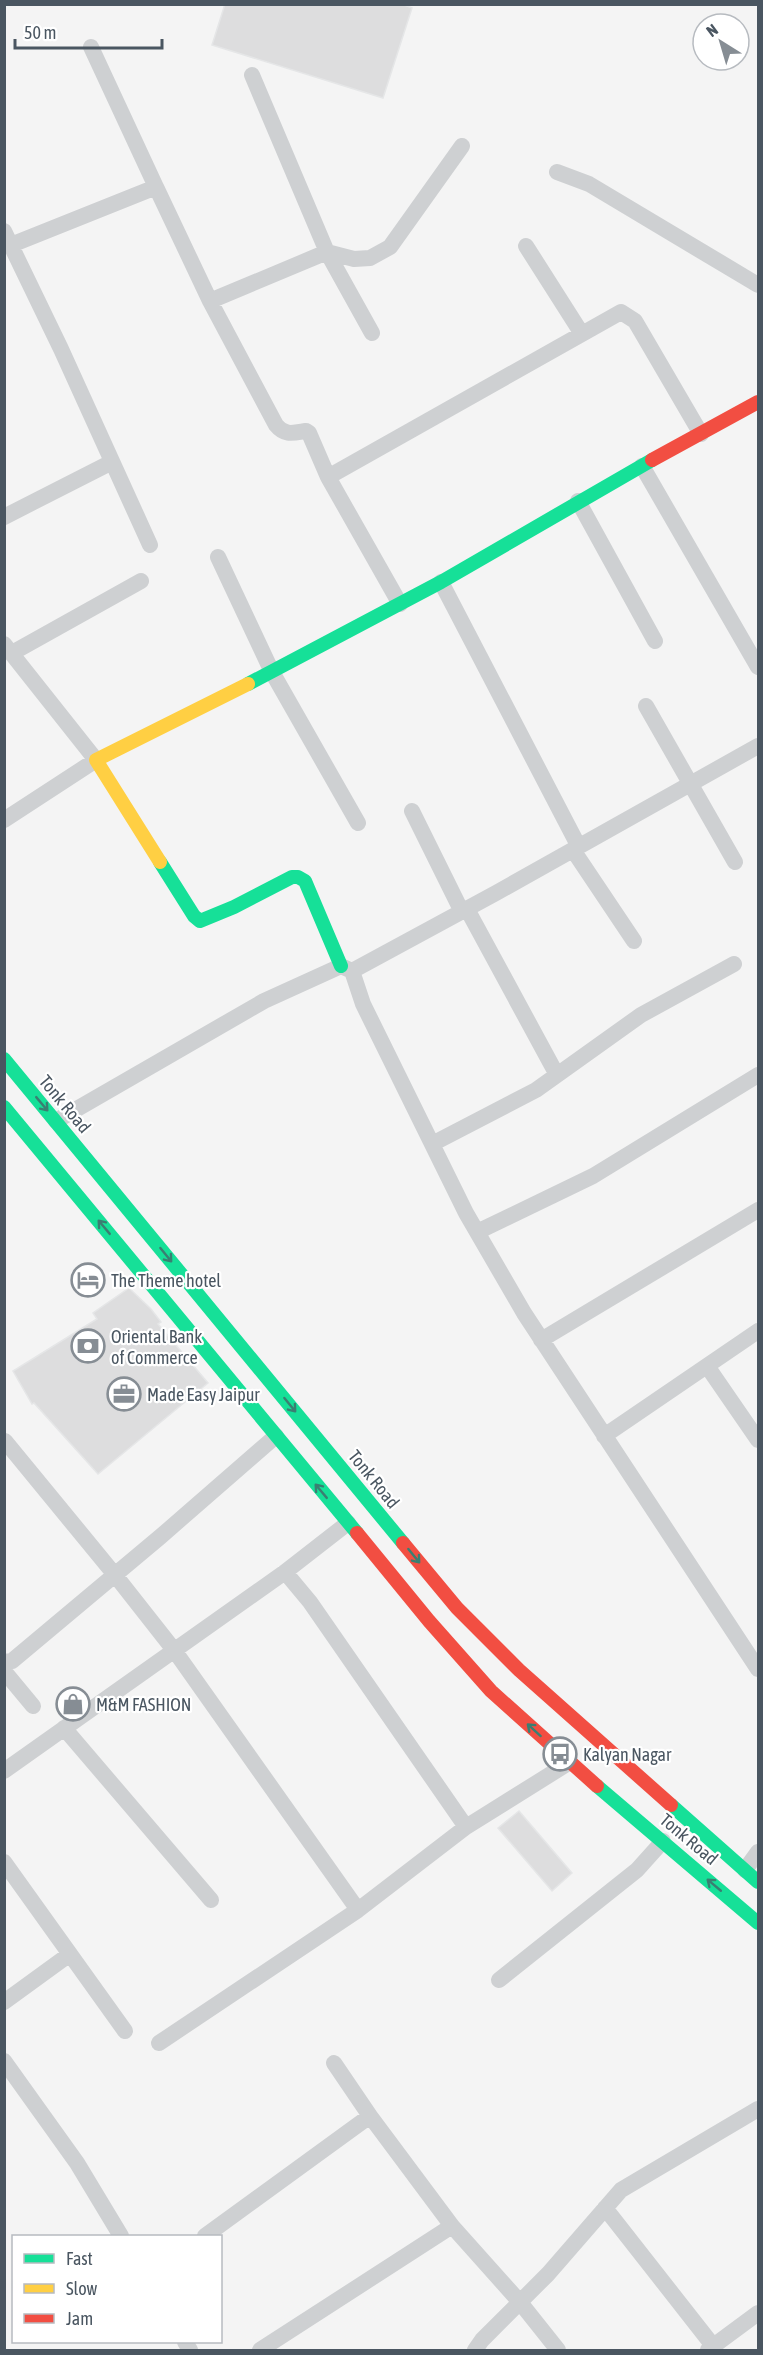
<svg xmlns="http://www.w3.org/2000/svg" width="763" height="2355" viewBox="0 0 763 2355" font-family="'Asap Condensed',sans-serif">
<rect width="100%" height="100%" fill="#f4f4f4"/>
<path fill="#ddddde" stroke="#e5e6e7" stroke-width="1.5" d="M225 4H402L412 8 383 98 212 45Z
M129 1288 151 1309 161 1322 158 1324 208 1383 98 1474 34 1403 32 1404 13 1371 97 1319 93 1313Z
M519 1811 572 1873 552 1891 498 1828Z"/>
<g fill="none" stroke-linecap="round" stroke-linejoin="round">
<path stroke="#ced0d2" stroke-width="16" d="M557 172 589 184 758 285
M156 187 210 301 276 425C285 436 293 433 306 431L309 433 328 477
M4 231 61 349 150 545
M11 245 156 187 91 47
M526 246 582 334
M327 252 354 259 370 258 390 247 462 146
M327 252 372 333
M210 301 327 252 252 75
M642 466 758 667
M578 501 655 641
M4 517 112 462
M218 557 272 672 358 823
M441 582 579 847
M400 604 328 477 621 312 635 321 701 434
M4 644 96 760 4 820
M12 653 141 581
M646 706 735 862
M412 811 462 912
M573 850 634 941
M467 909 557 1075
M352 971 363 1004 466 1213 524 1313 758 1669
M56 1121 264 1001 341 966 352 971 496 893 758 746
M432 1144 536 1090 641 1015 734 964
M477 1232 593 1176 758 1075
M541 1340 758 1210
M707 1366 758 1440
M604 1436 758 1331
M5 1441 115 1575 174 1650 358 1910
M285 1572 310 1602 466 1827
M4 1662 12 1661 160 1537 276 1436
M4 1671 33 1706
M64 1728 211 1900
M4 1771 285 1572 348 1523
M4 1862 125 2031
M745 1870 758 1852
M499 1980 637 1870 663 1841
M4 2002 70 1954
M159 2043 358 1910 466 1827 570 1762
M4 2061 77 2163 121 2236
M334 2063 370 2116
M605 2208 714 2347
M452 2226 519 2301 558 2350
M205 2236 370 2116 452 2226 260 2350
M185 2342 190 2350
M475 2350 482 2340 548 2274 621 2190 758 2109
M708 2350 758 2313"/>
<path stroke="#16e098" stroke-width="14" d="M248 684 441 582 652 460
M160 862 194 916 200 921 234 907 292 877H298L305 881 341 966
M4 1059 403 1543
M4 1107 357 1533
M597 1786 758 1923
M671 1805 758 1882"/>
<path stroke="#ffcf43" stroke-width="14" d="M160 862 96 760 248 684"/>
<path stroke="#f24e42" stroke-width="14" d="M652 460 758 402
M357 1533 429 1621 491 1691 597 1786
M403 1543 457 1608 519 1670 671 1805"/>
</g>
<defs><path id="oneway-shaft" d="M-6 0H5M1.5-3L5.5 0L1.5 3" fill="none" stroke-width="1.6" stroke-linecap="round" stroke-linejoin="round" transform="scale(1.5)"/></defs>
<g stroke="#3a7f72">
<use href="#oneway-shaft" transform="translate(42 1104) rotate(50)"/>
<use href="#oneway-shaft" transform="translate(104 1227) rotate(-130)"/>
<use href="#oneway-shaft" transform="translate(166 1255) rotate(51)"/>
<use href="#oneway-shaft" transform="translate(290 1405) rotate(51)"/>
<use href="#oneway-shaft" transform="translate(321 1491) rotate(-130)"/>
<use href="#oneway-shaft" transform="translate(414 1556) rotate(51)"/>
<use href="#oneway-shaft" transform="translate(534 1730) rotate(-138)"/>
<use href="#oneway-shaft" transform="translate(714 1885) rotate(-140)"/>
</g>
<defs>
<symbol id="hotel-ring" viewBox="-11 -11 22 22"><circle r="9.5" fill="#fff" stroke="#868d94" stroke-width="1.5"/><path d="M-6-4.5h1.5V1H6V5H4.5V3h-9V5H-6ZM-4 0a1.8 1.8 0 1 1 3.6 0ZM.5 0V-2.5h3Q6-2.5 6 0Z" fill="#868d94"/></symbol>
<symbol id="bank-ring" viewBox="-11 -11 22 22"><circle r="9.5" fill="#fff" stroke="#868d94" stroke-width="1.5"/><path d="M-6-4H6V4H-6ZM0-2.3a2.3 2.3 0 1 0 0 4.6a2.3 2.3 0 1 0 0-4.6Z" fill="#868d94"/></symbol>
<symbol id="office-ring" viewBox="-11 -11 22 22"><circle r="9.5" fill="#fff" stroke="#868d94" stroke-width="1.5"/><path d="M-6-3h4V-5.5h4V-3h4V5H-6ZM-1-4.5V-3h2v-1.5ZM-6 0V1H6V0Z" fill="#868d94"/></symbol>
<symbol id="shop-ring" viewBox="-11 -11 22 22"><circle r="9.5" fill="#fff" stroke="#868d94" stroke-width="1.5"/><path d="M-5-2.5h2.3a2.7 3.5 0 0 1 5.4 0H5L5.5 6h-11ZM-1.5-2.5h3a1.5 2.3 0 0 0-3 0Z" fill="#868d94"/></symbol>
<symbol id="bus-ring" viewBox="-11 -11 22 22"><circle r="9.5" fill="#fff" stroke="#868d94" stroke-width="1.5"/><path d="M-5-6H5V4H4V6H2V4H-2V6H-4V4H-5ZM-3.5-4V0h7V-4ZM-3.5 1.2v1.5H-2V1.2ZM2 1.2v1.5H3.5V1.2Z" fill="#868d94"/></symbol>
</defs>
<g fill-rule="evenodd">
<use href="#hotel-ring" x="69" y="1261" width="38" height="38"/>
<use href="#bank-ring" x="69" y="1327" width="38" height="38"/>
<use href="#office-ring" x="105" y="1375" width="38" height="38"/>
<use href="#shop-ring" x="54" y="1685" width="38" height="38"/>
<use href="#bus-ring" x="541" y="1735" width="38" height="38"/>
</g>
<g text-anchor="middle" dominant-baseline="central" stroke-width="4.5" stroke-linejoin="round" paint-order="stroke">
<g font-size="18" fill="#4a5661" stroke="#fff">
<text transform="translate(65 1104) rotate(50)">Tonk Road</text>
<text transform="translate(374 1479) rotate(51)">Tonk Road</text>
<text transform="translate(689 1839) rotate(40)">Tonk Road</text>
</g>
<g font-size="18" fill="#4a5661" stroke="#fff" text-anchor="start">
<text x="111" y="1280">The Theme hotel</text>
<text x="111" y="1336">Oriental Bank<tspan x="111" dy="21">of Commerce</tspan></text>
<text x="147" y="1394">Made Easy Jaipur</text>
<text x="96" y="1704">M&amp;M FASHION</text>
<text x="583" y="1754">Kalyan Nagar</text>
</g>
</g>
<rect width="763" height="2355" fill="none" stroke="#4a5661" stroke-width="12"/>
<rect x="12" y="2235" width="210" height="108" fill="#ffffff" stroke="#b7bbc0" stroke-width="1.5"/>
<rect x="24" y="2254" width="30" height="9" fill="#16e098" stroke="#b7bbc0" stroke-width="1.5"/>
<text x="66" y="2265" font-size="18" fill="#4a5661">Fast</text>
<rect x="24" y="2284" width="30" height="9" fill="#ffcf43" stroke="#b7bbc0" stroke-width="1.5"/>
<text x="66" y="2295" font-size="18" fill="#4a5661">Slow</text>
<rect x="24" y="2314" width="30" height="9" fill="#f24e42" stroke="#b7bbc0" stroke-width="1.5"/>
<text x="66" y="2325" font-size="18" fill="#4a5661">Jam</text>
<g transform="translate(721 42) rotate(323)"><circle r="28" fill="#ffffff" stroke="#b7bbc0" stroke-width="1.5"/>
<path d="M0-4.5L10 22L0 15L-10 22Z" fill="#868d94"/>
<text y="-9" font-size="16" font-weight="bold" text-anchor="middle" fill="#4a5661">N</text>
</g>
<path d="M15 39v9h147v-9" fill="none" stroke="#4a5661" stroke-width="3"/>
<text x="24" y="39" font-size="18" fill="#4a5661" stroke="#ffffff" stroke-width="4.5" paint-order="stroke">50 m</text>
</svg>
